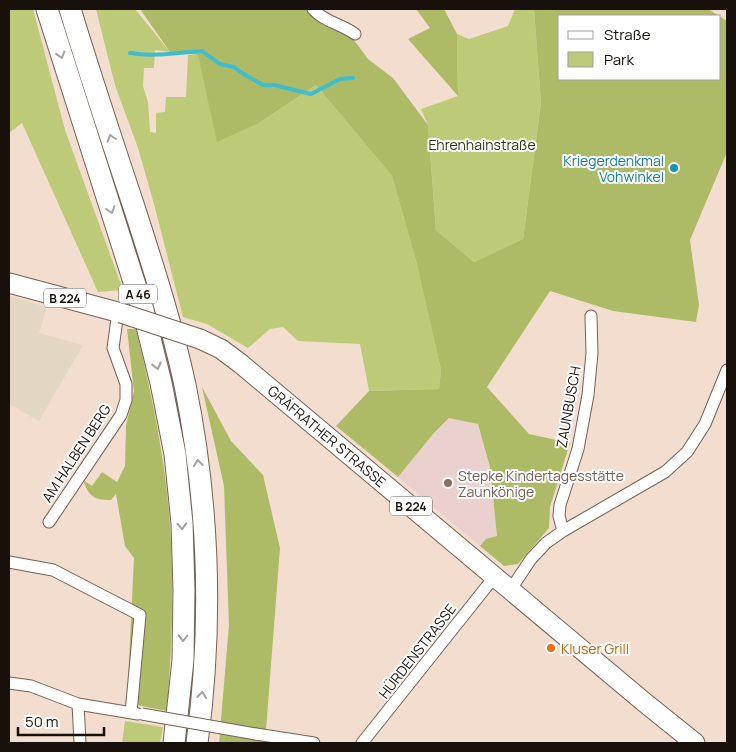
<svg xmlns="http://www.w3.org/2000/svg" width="736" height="752" viewBox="0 0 736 752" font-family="Manrope,sans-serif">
<rect width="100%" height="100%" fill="#f3ddce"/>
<path fill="#e3d6c3" d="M9 296 47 307 39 333 83 345 39 421 9 404Z"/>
<path fill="#ebd1ce" d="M450 418 478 424 490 467 497 536 486 539 480 546 398 477 433 434Z"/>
<path fill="#bdcb79" d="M9 9H33L65 130 123 290 98 292 22 123 9 133Z
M96 9H135L170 52 155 50 154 68H144L143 86 148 102 150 132 156 133V113L165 112 166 97H186L188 55H198L259 123 316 85 392 176 416 261 441 370 439 389 369 391 360 344 298 341 283 327 270 329 248 348 207 324 183 317 154 204 138 148 115 85Z
M515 9H534L541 103 523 239 474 262 436 230 428 125 421 109 458 96 457 34 469 39 508 26Z
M125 721 163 727 160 743H122Z"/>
<path fill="#adbb66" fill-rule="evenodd" d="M140 9H309L351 36 368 59 393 78 428 125 436 230 474 262 523 239 541 103 534 9H708L727 21V152L690 240 699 305 696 322 613 311 550 291 487 387 529 434 570 443 550 507 549 528 518 564 504 566 480 546 486 539 497 536 490 467 478 424 449 418 433 434 398 477 336 426 369 391 439 389 441 370 416 261 392 176 316 85 259 123 217 142 198 55 170 52ZM560 16H720V79H560Z
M416 9H444L457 34 458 96 408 39 430 28Z
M127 329H136C153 400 168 471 171 543 174 599 171 655 167 711L127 703 134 558 125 546 116 494 111 500C93 500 89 496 83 480L92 486 102 472 117 482 125 466 126 426 134 391Z
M202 387 231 441 263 475 280 548 265 743H219L229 625 224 486Z"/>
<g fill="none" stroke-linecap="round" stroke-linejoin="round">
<path stroke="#3ebdcf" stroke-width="4" d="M130 53C154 57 178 53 202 51L220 64 234 67 242 73 263 85H274L311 94 340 79 353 78"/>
<defs>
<path id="street" d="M313 9C324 22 342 24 355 34
M49 522 121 415 126 400V384L113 348 118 312
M563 531 559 516 560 505 578 449 588 395 592 353 591 316
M9 562 53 570 140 615 131 713
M511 589 531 559 546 543 563 531 665 472 687 452 705 424 727 370
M9 683 31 686 78 704 138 714
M78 704 80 743
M256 734 314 743
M362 743 495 576"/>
<path id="primary" d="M9 283 121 313
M200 339 221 349 241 364 644 702 695 743"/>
<path id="highway" d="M47 9 143 310 161 383 175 454 182 523 184 590 183 660 174 743
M70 9C90 75 112 141 134 207 153 266 172 325 185 385 209 503 213 624 197 743"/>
</defs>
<use href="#street" stroke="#746154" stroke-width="13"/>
<use href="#primary" stroke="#746154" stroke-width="21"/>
<use href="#highway" stroke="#746154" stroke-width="23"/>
<use href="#street" stroke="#fff" stroke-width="11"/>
<use href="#primary" stroke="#fff" stroke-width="19"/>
<use href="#highway" stroke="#fff" stroke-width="21"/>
<defs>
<path id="street-bridge" d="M142 714 256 734"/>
<path id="primary-bridge" d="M121 313 200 339"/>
</defs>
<use href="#street-bridge" stroke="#746154" stroke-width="13" stroke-linecap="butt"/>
<use href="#primary-bridge" stroke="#746154" stroke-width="21" stroke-linecap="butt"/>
<use href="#street-bridge" stroke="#fff" stroke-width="11"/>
<use href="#primary-bridge" stroke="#fff" stroke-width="19"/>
</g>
<defs><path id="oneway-chevron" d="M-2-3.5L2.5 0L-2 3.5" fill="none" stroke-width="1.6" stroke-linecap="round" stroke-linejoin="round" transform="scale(1.25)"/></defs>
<g stroke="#a3a09d">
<use href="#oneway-chevron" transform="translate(61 55) rotate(73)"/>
<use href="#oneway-chevron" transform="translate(111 138) rotate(-108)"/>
<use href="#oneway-chevron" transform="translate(111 210) rotate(72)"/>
<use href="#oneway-chevron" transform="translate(157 366) rotate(76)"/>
<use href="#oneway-chevron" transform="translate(198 463) rotate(-97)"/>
<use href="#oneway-chevron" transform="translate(182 526) rotate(87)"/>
<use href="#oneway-chevron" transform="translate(183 638) rotate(91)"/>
<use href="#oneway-chevron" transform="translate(202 695) rotate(-84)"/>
</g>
<circle fill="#0f9aa8" stroke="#fff" stroke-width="2" cx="674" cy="168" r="5"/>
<circle fill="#8d6e63" stroke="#fff" stroke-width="2" cx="448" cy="483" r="5"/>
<circle fill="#e8710a" stroke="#fff" stroke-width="2" cx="551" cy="648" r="5"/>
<g text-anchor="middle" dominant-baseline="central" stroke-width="4" stroke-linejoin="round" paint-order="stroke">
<g fill="#fff" stroke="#5d5854" stroke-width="1">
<rect x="119" y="284.5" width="38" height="19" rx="4"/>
<rect x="44" y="288.5" width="42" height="19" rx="4"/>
<rect x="390" y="496.5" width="42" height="19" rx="4"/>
</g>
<g font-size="12" font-weight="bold" fill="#18110b">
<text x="138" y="294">A 46</text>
<text x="65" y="298">B 224</text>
<text x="411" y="506">B 224</text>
</g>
<g font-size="14" fill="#2f3410" stroke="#fff">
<text x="482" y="144">Ehrenhainstraße</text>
</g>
<g font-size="14" fill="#0d838f" stroke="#fff" text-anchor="end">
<text x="664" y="160">Kriegerdenkmal<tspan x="664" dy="16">Vohwinkel</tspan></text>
</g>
<g font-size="14" fill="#18110b" stroke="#fff">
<text transform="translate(568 407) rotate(-80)">ZAUNBUSCH</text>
<text transform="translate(327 436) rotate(40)">GRÄFRATHER STRASSE</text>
<text transform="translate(76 453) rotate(-57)">AM HALBEN BERG</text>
<text transform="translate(417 651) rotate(-52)">HÜRDENSTRASSE</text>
</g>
<g font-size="14" fill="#785e54" stroke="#fff" text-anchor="start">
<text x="458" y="475">Stepke Kindertagesstätte<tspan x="458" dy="16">Zaunkönige</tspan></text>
</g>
<g font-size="14" fill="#c56008" stroke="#fff" text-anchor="start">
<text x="561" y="648">Kluser Grill</text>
</g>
</g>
<rect width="736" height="752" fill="none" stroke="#18110b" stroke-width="20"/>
<rect x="558" y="15" width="162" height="65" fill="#ffffff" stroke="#a3a09d"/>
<rect x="568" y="31" width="25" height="8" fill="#ffffff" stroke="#a3a09d"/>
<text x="604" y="40" font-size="15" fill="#18110b">Straße</text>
<rect x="568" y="52" width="25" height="15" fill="#bdcb79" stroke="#a3a09d"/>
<text x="604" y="65" font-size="15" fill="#18110b">Park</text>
<path d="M18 727v8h86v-8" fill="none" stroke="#18110b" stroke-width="2.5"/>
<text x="25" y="727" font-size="15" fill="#18110b" stroke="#ffffff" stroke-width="4" paint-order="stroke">50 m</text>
</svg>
